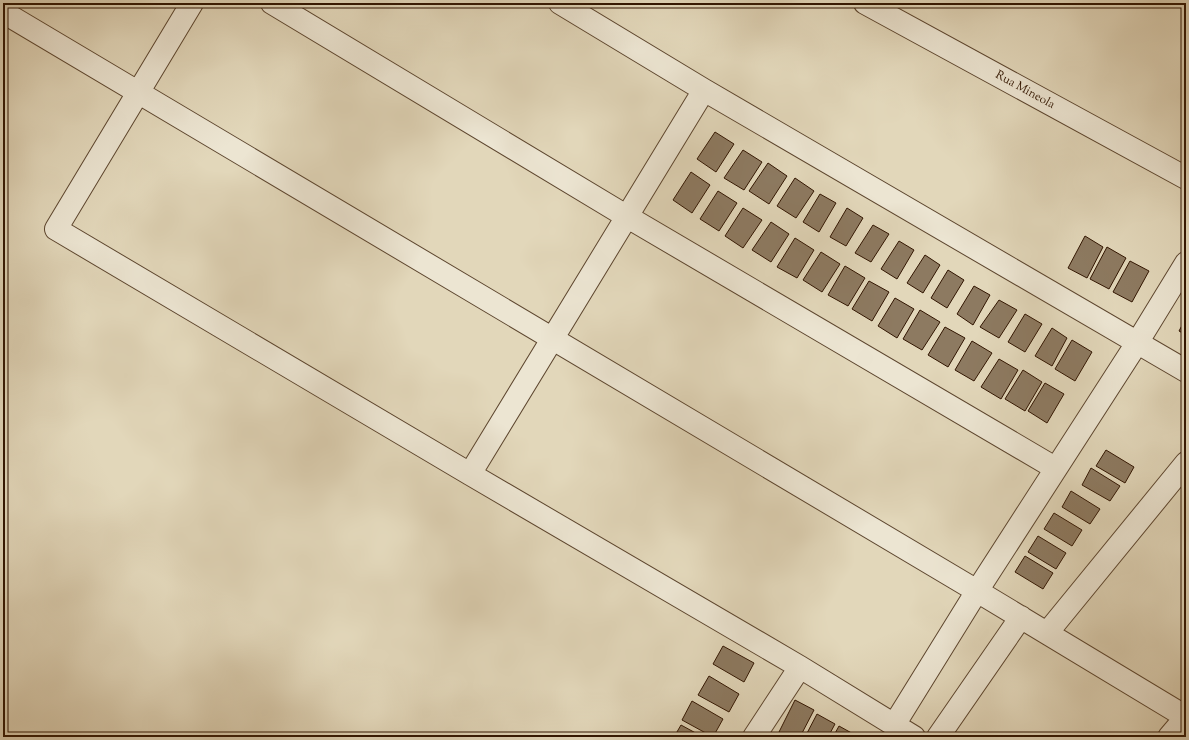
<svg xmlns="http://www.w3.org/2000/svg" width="1189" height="740" viewBox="0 0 1189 740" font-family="'Sorts Mill Goudy',serif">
<rect width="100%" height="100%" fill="#e2d7ba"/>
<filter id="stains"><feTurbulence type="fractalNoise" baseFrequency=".005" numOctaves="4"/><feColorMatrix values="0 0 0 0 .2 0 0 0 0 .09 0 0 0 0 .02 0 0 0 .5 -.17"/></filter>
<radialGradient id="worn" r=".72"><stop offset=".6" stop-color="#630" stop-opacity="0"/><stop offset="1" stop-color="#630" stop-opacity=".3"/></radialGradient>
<path fill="#8d7a61" stroke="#311501" d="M715 132 734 144 716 172 697 159Z
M743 150 762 162 744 190 724 178Z
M768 163 787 176 769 204 749 191Z
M691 172 710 185 692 213 673 200Z
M795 178 814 191 796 218 777 206Z
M718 191 737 203 719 231 700 219Z
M820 194 836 203 819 232 803 222Z
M743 208 762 220 743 248 725 236Z
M847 208 863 218 846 246 830 237Z
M771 222 789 234 771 262 752 250Z
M873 225 889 234 871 262 855 253Z
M1085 236 1103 247 1087 278 1068 268Z
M795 238 814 250 797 278 777 267Z
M899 241 914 250 897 279 881 269Z
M1107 247 1126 258 1109 289 1090 279Z
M821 252 840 264 822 292 803 280Z
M925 255 940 265 923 293 907 283Z
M1130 261 1149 271 1132 302 1113 292Z
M845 266 865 278 848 306 828 295Z
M948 270 964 280 947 308 931 298Z
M869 281 889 292 872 321 852 309Z
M974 286 990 295 973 325 957 314Z
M895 298 914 309 897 338 878 326Z
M999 300 1017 310 999 338 980 327Z
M920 310 940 322 922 350 903 339Z
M1025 314 1042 324 1025 352 1008 342Z
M1186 318V335L1179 331Z
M945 327 965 338 948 367 928 355Z
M1052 328 1067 338 1052 366 1035 356Z
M1072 340 1092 352 1075 381 1055 369Z
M972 341 992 353 974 381 955 370Z
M999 359 1018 370 1001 399 981 387Z
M1023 370 1042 382 1025 411 1005 399Z
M1045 383 1064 394 1047 423 1028 411Z
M1106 450 1134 467 1125 483 1096 466Z
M1091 468 1120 486 1110 501 1082 485Z
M1071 491 1100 509 1090 524 1062 507Z
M1054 513 1082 530 1072 546 1044 529Z
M1038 536 1066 553 1056 569 1028 552Z
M1025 556 1053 573 1043 589 1015 572Z
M723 646 754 663 744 682 713 664Z
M709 676 739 694 729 712 698 695Z
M795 700 814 710 800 737H788L779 732Z
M692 701 723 719 713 737 682 720Z
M817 714 835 724 828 737H805Z
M681 725 703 737H674Z
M839 726 857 736V737H833Z"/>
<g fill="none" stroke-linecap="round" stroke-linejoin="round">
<defs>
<path id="minor" d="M192 3 56 229 470 474 800 667 914 737
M272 3 626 216 1055 468
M560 3 704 90 1186 371
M865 3 1186 178
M3 12 977 591 1186 717
M470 474 704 90
M1047 633 1186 463
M894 725 977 591 1137 343 1186 263
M754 737 800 667
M938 737 1021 617
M1169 737 1186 717"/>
</defs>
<use href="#minor" stroke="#5d462f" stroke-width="24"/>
<use href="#minor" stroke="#ece5d2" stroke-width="22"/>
</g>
<g text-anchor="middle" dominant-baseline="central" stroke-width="3.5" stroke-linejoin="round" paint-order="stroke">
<g font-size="12" fill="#311501" stroke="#ece5d2">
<text transform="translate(1025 90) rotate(29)">Rua Mineola</text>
</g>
</g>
<rect width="1189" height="740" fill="none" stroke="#e2d7ba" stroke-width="16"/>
<rect x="4" y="4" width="1181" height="732" fill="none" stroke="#311501" stroke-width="2"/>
<rect x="8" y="8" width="1173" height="724" fill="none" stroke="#311501"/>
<rect width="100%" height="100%" filter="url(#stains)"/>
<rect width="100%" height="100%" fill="url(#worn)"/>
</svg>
